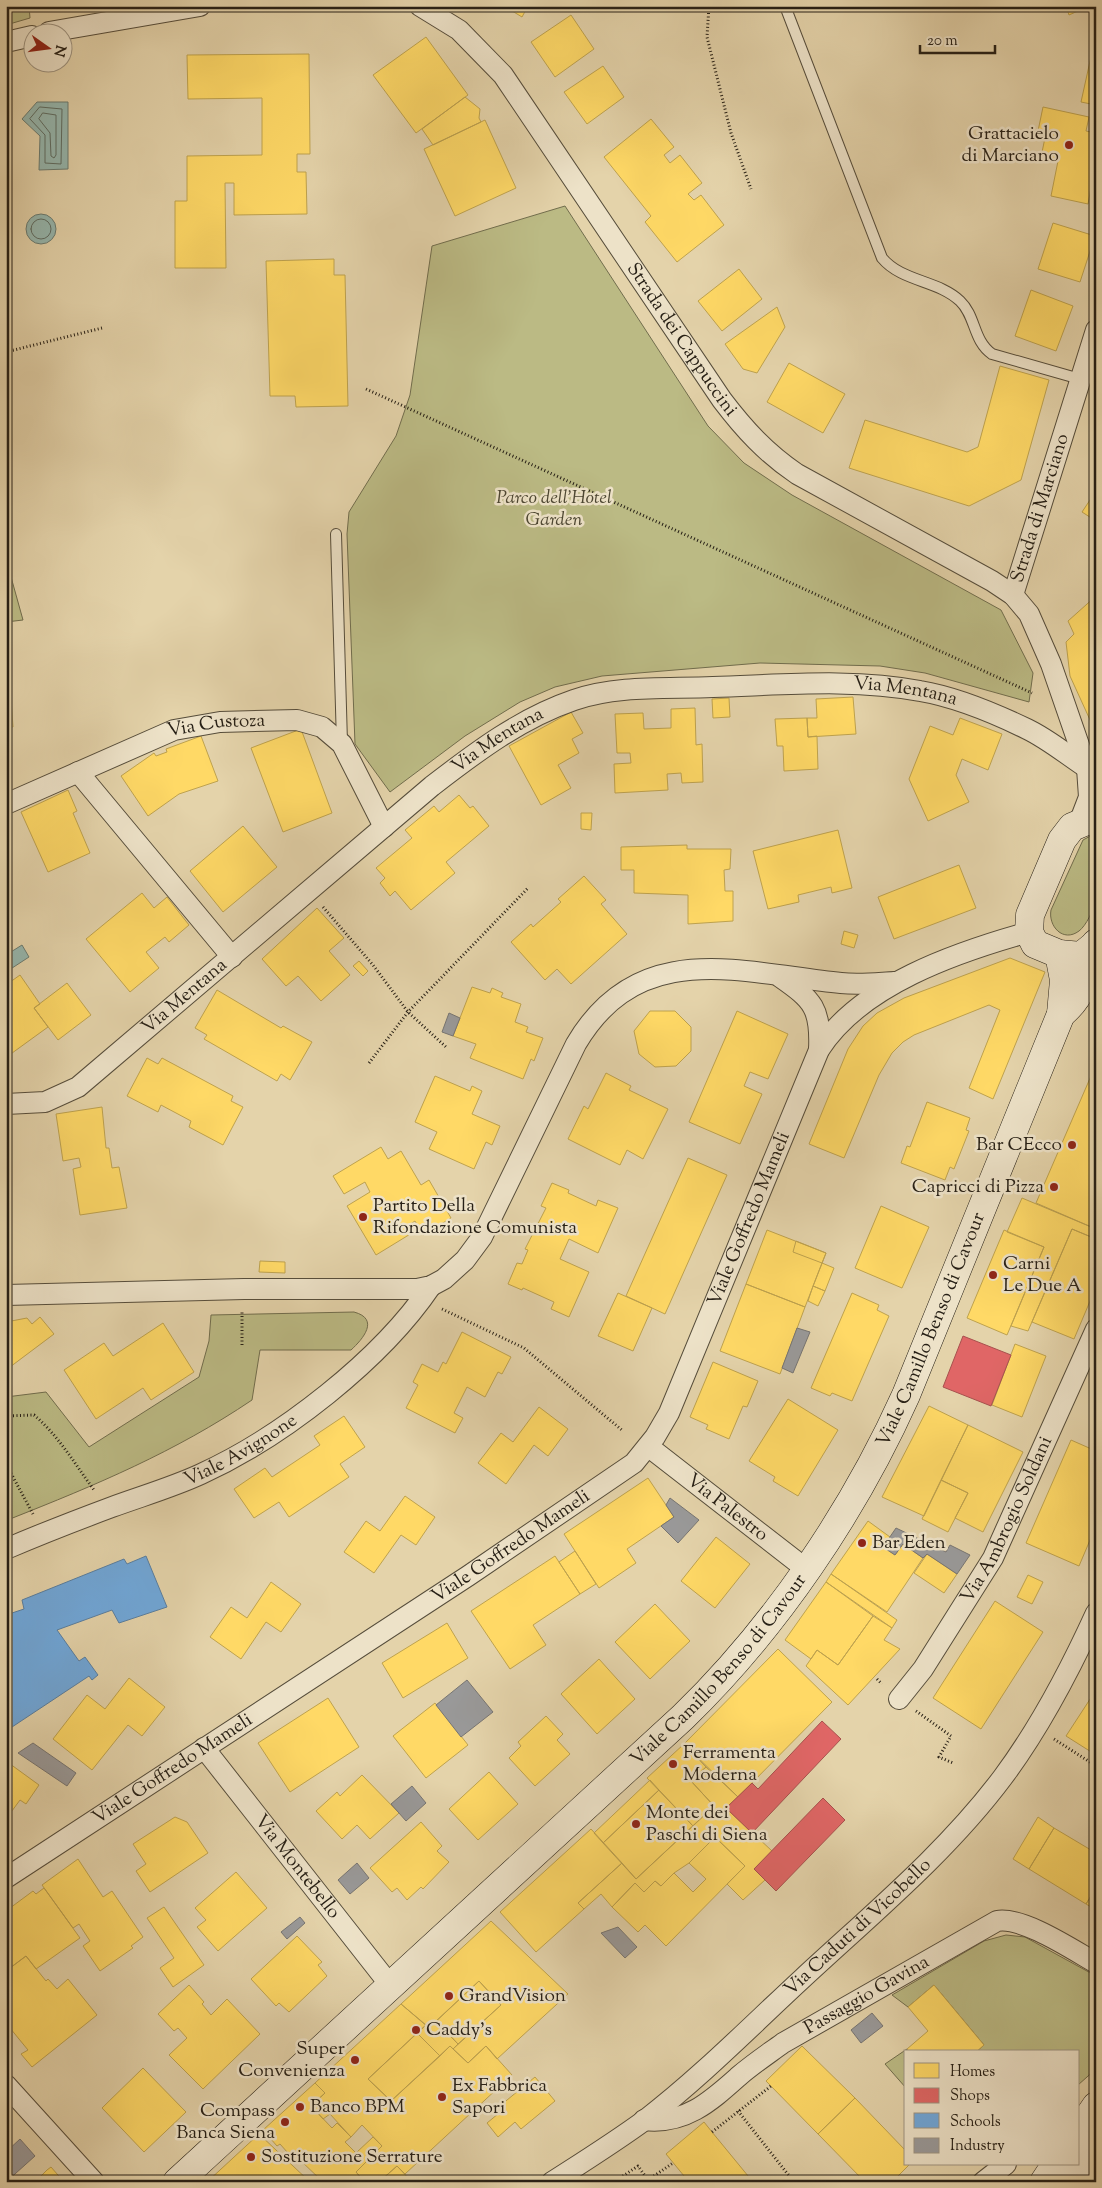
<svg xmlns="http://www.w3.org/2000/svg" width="1102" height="2188" viewBox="0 0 1102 2188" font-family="'Sorts Mill Goudy',serif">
<rect width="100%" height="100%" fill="#e4d3aa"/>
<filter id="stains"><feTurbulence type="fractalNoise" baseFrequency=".004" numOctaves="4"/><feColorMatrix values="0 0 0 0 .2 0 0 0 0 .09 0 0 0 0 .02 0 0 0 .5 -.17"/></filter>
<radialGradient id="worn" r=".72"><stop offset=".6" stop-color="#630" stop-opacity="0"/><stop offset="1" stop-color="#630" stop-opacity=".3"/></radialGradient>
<path fill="#bbba84" stroke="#716d4d" d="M6 6H29L30 18 6 25Z
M565 206 708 426 744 463 792 495 1001 610 1033 673 1029 702 925 673 880 666 760 663 602 676 555 687 520 702 465 736 390 792 355 744 347 534 349 512 396 436 410 395 432 246Z
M6 559 23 620 6 622Z
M1096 833C1096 852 1099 883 1096 900 1094 909 1086 926 1079 931 1063 943 1048 926 1051 910L1083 840Z
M354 1312C380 1319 363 1339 351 1350H260L252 1400C175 1452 96 1485 10 1519L6 1512V1397L46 1392 89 1447 199 1377 209 1341 211 1315Z
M1006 1935 1025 1937 1096 1976V2069L1078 2085V2052H976L984 2045 934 1985 908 2007 892 1995 984 1941Z
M907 2049 910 2052H906V2088L885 2064Z"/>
<path fill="#96b7ae" stroke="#6a7b71" d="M37 102H68V169L39 170 40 136 22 119Z
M26 229a15 15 0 1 1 30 0a15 15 0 1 1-30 0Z
M22 945 29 957 6 972V955Z"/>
<path fill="#ffd966" stroke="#bea24e" d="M504 6H528L522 17Z
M1066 6H1089L1069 15Z
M571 15 594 49 555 77 531 42Z
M1096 34V105L1081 102Z
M426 37 468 95 416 133 373 75Z
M309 54 310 154H297V172H306L307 214 234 215V183H225L226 268H175V201H187V156L262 155V98L188 99 187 55Z
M603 66 624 97 587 124 564 92Z
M465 97 480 109 479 118 481 122 433 145 422 129Z
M1043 107 1089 117 1086 131 1096 133V178L1093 177 1088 204 1051 196 1058 161 1041 157 1046 133 1038 131Z
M651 119 674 147 664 155 670 163 680 155 702 183 688 194 694 200 701 195 724 225 677 262 645 222 651 216 604 157Z
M485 120 516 188 455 216 424 149Z
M1053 223 1095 236 1080 282 1038 269Z
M334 259V275H345L348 406 296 407 295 396H270L266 261Z
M739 269 762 299 722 331 698 301Z
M1031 290 1073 306 1056 351 1015 336Z
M777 307 785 327 757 373 743 369 725 344Z
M789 363 845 394 823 433 767 402Z
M1000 366 1049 380 1021 480 969 506 849 468 865 420 967 452 978 447Z
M1096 491V521L1082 512Z
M1096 596V733L1070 676 1066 642 1074 634 1068 621Z
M6 684H10L13 727H6Z
M853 697 856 734 808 737 807 718H817L816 699Z
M729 698 730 717 713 718 712 699Z
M695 708 696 745 702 744 703 782 682 783 681 773 667 774 668 790 615 793 614 764 631 763 630 753H617L615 714 643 713 644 729 671 728V709Z
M571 712 583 733 572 739 579 753 558 765 571 788 541 805 509 746Z
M807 718 808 737 817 736 818 769 784 771 783 746H777L775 719Z
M960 718 1002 734 988 770 962 759 956 775 969 802 928 821 909 779 930 726 953 735Z
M301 729 332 813 283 832 251 748Z
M201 736 218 781 179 794 148 816 121 776 154 753 156 756 167 752 166 749Z
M68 790 77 811 73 813 90 853 48 872 21 812Z
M459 795 470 808 473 806 489 826 446 862 455 873 411 910 395 891 390 896 380 883 385 878 376 868 412 838 405 830 434 806 439 812Z
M581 813H592L591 830 581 829Z
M243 826 277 867 223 912 190 871Z
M838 830 852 888 832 893 831 887 798 895 799 902 768 909 753 851Z
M687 845V849H731L730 869 724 870 725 891H733V921L688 924V895L634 893V870H621V847Z
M959 865 976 908 894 939 878 897Z
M584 876 606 900 601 904 627 934 571 984 557 969 545 980 511 942 531 924 533 927 561 902 558 899Z
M142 893 154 908 167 897 189 925 169 942 165 937 146 952 159 968 130 992 86 939Z
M317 908 344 938 329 951 350 975 321 1001 298 976 286 986 262 959Z
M844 931 858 935 854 948 841 944Z
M1010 958 1045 972 993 1099 969 1088 1000 1010 989 1005 914 1035 903 1042 892 1053 879 1075 844 1158 809 1144 848 1049 863 1026 877 1013 904 998Z
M359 961 368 971 363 976 353 966Z
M20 975 40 1004 34 1008 48 1027 8 1056 6 985Z
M67 983 91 1015 58 1040 34 1008Z
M472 987 490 993 492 988 503 993 501 997 521 1004 515 1022 528 1027 526 1032 543 1038 534 1061 531 1059 523 1079 470 1058 476 1044 453 1036Z
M217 990 281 1028 283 1026 312 1042 290 1080 281 1074 277 1081 204 1039 207 1035 195 1028Z
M650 1011H675L691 1027V1051L676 1066 655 1067 639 1054 634 1031Z
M737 1011 788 1034 768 1079 750 1072 744 1086 762 1094 740 1144 689 1122Z
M147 1058 158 1064 162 1058 233 1096 231 1101 243 1107 223 1145 189 1127 191 1121 161 1105 158 1112 127 1096Z
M1096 1064V1078L1091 1076Z
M606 1073 631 1086 629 1090 668 1109 643 1159 627 1150 620 1165 568 1139 584 1106 588 1109Z
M435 1076 470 1091 472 1086 482 1091 472 1114 500 1126 492 1145 486 1142 474 1169 429 1149 437 1132 415 1122Z
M1091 1076 1096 1078V1229L1036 1203Z
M927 1102 970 1118 966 1130 969 1131 954 1169 950 1167 945 1180 901 1163 907 1146 910 1147Z
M102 1107 106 1148H109L112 1168 119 1167 127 1208 80 1215 73 1169 81 1167 79 1158 63 1161 56 1114Z
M381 1147 388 1159 401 1151 421 1185 429 1180 451 1218 423 1235 415 1221 407 1226 412 1233 376 1255 347 1206 370 1192 365 1182 344 1194 333 1176Z
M688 1158 727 1175 665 1314 626 1296Z
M552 1183 569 1190 568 1193 596 1206 598 1200 618 1208 598 1253 569 1239 560 1259 589 1272 569 1317 551 1309 554 1302 523 1288 522 1290 508 1284 517 1263 522 1264 528 1250 525 1249 546 1208 541 1206Z
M1022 1198 1096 1229V1239L1072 1229 1028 1331 1011 1326 1044 1247 1007 1232Z
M881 1206 929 1227 902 1288 855 1268Z
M1072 1229 1096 1239V1287L1074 1339 1032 1322Z
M767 1230 826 1253 805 1307 746 1284Z
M1004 1230 1044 1247 1007 1335 967 1318Z
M796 1241 826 1253 822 1263 793 1252Z
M260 1261 285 1262V1273L259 1272Z
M822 1263 834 1268 825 1291 813 1286Z
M746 1284 805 1307 780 1374 720 1351Z
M813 1286 825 1291 818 1306 808 1301Z
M618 1293 652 1308 633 1351 598 1336Z
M852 1293 879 1305 877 1310 889 1316 852 1401 832 1393 830 1396 811 1388Z
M40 1317 54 1334 6 1370V1322L27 1318 32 1324Z
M163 1323 194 1372 151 1400 143 1388 96 1419 64 1370 104 1343 113 1356Z
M462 1332 511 1357 502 1374 498 1372 485 1397 467 1387 454 1413 463 1418 455 1433 406 1408 418 1385 413 1382 422 1364 438 1372 443 1362 446 1364Z
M1015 1344 1046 1356 1022 1417 992 1405Z
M713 1362 758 1381 747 1407 743 1406 729 1439 706 1429 708 1425 690 1417Z
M788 1399 838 1430 798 1496 773 1481 775 1477 749 1461Z
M929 1406 968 1425 924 1516 882 1497Z
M539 1407 568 1429 548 1456 534 1445 506 1484 478 1463 501 1433 513 1442Z
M344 1416 365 1447 340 1464 349 1477 289 1517 279 1502 254 1518 234 1489 265 1468 272 1477 320 1445 314 1436Z
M968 1425 1023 1452 983 1532 955 1518 968 1493 941 1480Z
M1071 1440 1096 1451V1526L1079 1566 1026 1543Z
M648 1478 674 1517 627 1549 636 1563 599 1588 564 1534Z
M941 1480 968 1493 948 1532 922 1519Z
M405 1496 435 1517 416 1545 401 1535 374 1573 344 1552 366 1521 380 1531Z
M868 1521 890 1537 883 1547 895 1555 903 1544 923 1558 887 1612 831 1574Z
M716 1537 750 1564 715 1608 681 1581Z
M575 1551 596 1584 580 1594 559 1562Z
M927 1554 957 1574 944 1593 914 1573Z
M555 1556 580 1594 533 1625 546 1645 510 1669 471 1611Z
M831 1574 897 1620 892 1628 826 1582Z
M1028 1575 1043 1582 1032 1604 1017 1597Z
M271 1582 301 1604 281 1632 266 1622 241 1659 210 1637 231 1607 247 1618Z
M826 1582 873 1616 838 1665 817 1650 811 1659 785 1640Z
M995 1601 1043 1632 981 1729 933 1698Z
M655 1604 690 1641 650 1679 615 1642Z
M873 1616 892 1628 884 1640 900 1649 848 1705 806 1666 817 1650 838 1665Z
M447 1623 468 1658 403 1698 382 1663Z
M778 1649 832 1702 738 1797 684 1744Z
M599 1659 635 1699 597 1734 561 1694Z
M129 1678 165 1707 142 1736 128 1725 92 1770 53 1739 87 1695 105 1709Z
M1096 1690V1755L1066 1736Z
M328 1698 359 1747 290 1792 258 1743Z
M435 1703 468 1745 426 1778 393 1736Z
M546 1716 563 1734 557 1740 570 1754 535 1786 509 1758 521 1746 518 1742Z
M684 1744 706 1767 691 1781 714 1806 693 1826 647 1778Z
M6 1761 39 1785 26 1804 20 1800 6 1819Z
M706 1767 738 1797 726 1808 772 1851 754 1869 765 1880 743 1900 727 1884 745 1866 715 1837 689 1863 674 1873 661 1886 655 1881 644 1892 635 1883 612 1907 601 1894 584 1909 578 1903 622 1863 636 1879 714 1806 691 1781Z
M489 1772 518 1804 478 1840 449 1809Z
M362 1775 399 1813 370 1839 357 1825 342 1839 316 1811 337 1792 340 1796Z
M650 1780 659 1790 603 1843 594 1833Z
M659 1790 693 1826 636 1879 603 1843Z
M175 1817 187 1822 208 1853 150 1892 136 1871 146 1864 133 1844Z
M1038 1817 1054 1828 1029 1869 1013 1859Z
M421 1822 442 1846 437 1851 449 1862 423 1889 421 1887 407 1900 397 1888 392 1892 370 1868Z
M1054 1828 1096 1853V1888L1086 1904 1029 1869Z
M591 1829 622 1863 578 1903 584 1909 536 1952 500 1912Z
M715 1837 745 1866 666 1946 645 1925 638 1932 612 1907 635 1883 644 1892 655 1881 661 1886 674 1873 693 1892 706 1879 689 1863Z
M78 1859 103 1897 112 1891 143 1937 131 1946 133 1948 100 1971 83 1946 90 1941 79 1924 73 1928 42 1885Z
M236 1872 267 1908 218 1951 197 1927 206 1920 195 1908Z
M44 1888 80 1938 36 1969 26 1956 6 1971V1916L8 1914 6 1911 33 1891 36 1894Z
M1096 1888V1910L1086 1904Z
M164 1907 204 1965 173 1987 160 1968 174 1958 147 1918Z
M491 1921 568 1994 497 2059 486 2046 468 2063 453 2049 501 2005 479 1981 429 2028 401 2004Z
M297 1936 322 1962 318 1965 327 1976 289 2012 279 2003 276 2006 251 1979Z
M26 1956 46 1981 48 1979 57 1989 68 1979 97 2015 32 2067 21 2054 28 2050 10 2028 6 2031V1971Z
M479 1981 501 2005 458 2044 436 2021Z
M189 1985 204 2002 202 2004 211 2015 227 1999 260 2034 203 2089 169 2055 187 2038 178 2028 174 2031 158 2014Z
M934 1985 984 2045 976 2052H910L907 2049 928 2031 908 2007Z
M401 2004 426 2025 368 2079 391 2101 450 2046 468 2063 486 2046 512 2075 405 2174 397 2166 379 2182H365L356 2172 382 2146 362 2125 351 2137 330 2114 323 2119 311 2106 325 2093 315 2083Z
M436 2021 458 2044 453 2049 450 2046 440 2056 417 2033 426 2025 429 2028Z
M417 2033 440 2056 391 2101 368 2079Z
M802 2046 855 2098 818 2134 766 2081Z
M143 2068 186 2112 144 2152 102 2108Z
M535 2077 555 2101 521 2129 515 2122 498 2137 487 2123 504 2109 501 2105Z
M315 2083 325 2093 311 2106 332 2128 337 2123 351 2137 345 2142 356 2153 373 2137 382 2146 356 2172 365 2182H323L299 2159 296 2162 280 2144 277 2146 263 2130Z
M855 2098 906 2151V2164H910L892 2182H865L818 2134Z
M704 2122 712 2132 753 2182H689L666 2154Z
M259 2134 310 2182H207Z
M397 2166 412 2182H379Z
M51 2167 64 2182H35L47 2170Z"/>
<path fill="#e06666" stroke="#a8514e" d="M963 1336 1011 1355 991 1406 943 1387Z
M822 1721 841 1739 752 1833 726 1808 752 1783 758 1789Z
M823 1798 845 1820 776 1891 754 1869Z"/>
<path fill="#6fa8dc" stroke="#597fa1" d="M146 1556 167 1607 119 1623 112 1610 57 1630 79 1661 85 1657 98 1675 92 1680 89 1676 6 1731V1615L24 1609 22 1600 124 1559 127 1564Z"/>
<path fill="#999" stroke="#777572" d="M449 1013 460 1018 453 1036 442 1032Z
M797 1328 810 1332 793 1373 782 1368Z
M670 1498 699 1520 678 1543 661 1526 674 1517 666 1505Z
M896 1528 946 1552 950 1545 970 1555 957 1574 927 1554 923 1558 903 1544 895 1555 883 1547Z
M467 1680 493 1712 461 1737 436 1705Z
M33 1743 76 1773 67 1786 18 1753Z
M412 1786 426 1803 406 1821 391 1804Z
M357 1863 369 1878 350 1894 338 1880Z
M300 1917 305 1923 287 1939 281 1932Z
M618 1927 637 1947 625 1958 601 1933Z
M872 2013 883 2026 861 2043 851 2030Z
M20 2139 35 2156 6 2182V2152Z"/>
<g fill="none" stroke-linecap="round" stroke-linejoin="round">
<path stroke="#5e6c62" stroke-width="1" d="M40 107 62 109 61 164 45 163V135L30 119Z
M43 113 56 115V155L54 158 51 156 50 133 39 119Z
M31 229a10 10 0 1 1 20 0a10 10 0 1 1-20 0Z"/>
<defs>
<path id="lane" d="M785 6 882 258C902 282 938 280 960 301 976 316 973 341 992 354L1080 379
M336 534 342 743"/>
<g id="street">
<path id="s1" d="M420 6 459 30 503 75 722 400C744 429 766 453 797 474L992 581 1013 595 1029 614 1051 664 1087 768 1089 797 1079 823"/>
<path d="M49 32 200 6"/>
<path d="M6 42 32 36"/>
<path id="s2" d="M1013 595 1096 330"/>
<path d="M78 772 232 957"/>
<path id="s3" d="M6 804 174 730 220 722 297 720 322 727 342 744 384 827"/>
<path d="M780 977C813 1000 821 1008 819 1050"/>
<path id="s4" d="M6 1104 45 1102 78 1087 432 786C476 752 521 718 574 700 617 685 667 689 713 687 781 685 853 678 920 691 956 697 994 713 1027 729 1048 739 1067 755 1087 768"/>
<path d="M6 1295 244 1289H417L431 1286 444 1279 465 1260 482 1237 576 1044C639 937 741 973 841 983 859 985 876 983 894 982"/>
<path id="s5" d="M649 1447 806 1569"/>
<path id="s6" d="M6 1549C41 1534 77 1520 112 1507 142 1496 173 1487 201 1474 282 1437 381 1360 431 1286"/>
<path id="s7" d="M899 1699 923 1669 993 1558 1096 1329"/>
<path id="s8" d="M204 1748 390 1985"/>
<path id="s9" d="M6 1878 468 1576 634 1463 655 1437 669 1413 819 1050C860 985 957 952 1029 932"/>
<path d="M6 2085 94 2182"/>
<path id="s10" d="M644 2120C685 2125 711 2101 739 2076 753 2064 768 2054 783 2043L997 1921C1022 1916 1073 1950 1096 1963"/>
<path d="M1078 2126 1082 2137 1078 2156"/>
<path id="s11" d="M552 2182C583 2162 615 2142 645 2120 701 2077 751 2026 803 1978 872 1914 947 1852 1003 1777 1041 1726 1070 1670 1096 1613"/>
<path d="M983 2182 1006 2164"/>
<path d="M1061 2182 1073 2164"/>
</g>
<g id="secondary">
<path d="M1096 944 1081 956 1059 954 1035 944 1029 932 1030 915 1062 840 1072 827 1096 817"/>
<path d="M1061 1014C1084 996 1089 970 1096 943"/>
<path d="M1078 2132 1096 2106"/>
<path id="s12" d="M177 2182 683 1717C775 1628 854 1511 906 1395L1061 1014 1064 980 1059 954"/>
<path d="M1044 2182 1056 2164"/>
<path d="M1080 2182 1096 2160"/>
</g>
</defs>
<use href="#lane" stroke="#564d3b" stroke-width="12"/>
<use href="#street" stroke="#564d3b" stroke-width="22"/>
<use href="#secondary" stroke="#272016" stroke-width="29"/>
<path stroke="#272016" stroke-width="3" stroke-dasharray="1 2.5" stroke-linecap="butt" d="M709 6 707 37 731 133 751 189
M6 352 102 328
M366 389 1032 693
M323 907 373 965 408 1012 446 1047
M369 1063 408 1012 528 888
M442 1309 524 1348 623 1431
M242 1345V1312
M6 1416 34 1415C58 1435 75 1464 94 1490
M6 1464 33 1514
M877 1679 882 1684
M916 1711 951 1736 939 1757 953 1763
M1054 1739 1096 1766
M738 2111 794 2182
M712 2132 771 2086
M614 2182 638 2166 648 2180
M645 2182 673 2163"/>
<use href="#lane" stroke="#ede2c8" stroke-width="10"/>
<use href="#street" stroke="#ede2c8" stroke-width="20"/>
<use href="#secondary" stroke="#ede2c8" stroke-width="28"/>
</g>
<g fill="#8f2418" stroke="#ede2c8" stroke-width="2">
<circle cx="1069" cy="145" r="5"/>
<circle cx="1072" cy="1145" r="5"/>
<circle cx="1054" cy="1187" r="5"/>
<circle cx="363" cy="1217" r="5"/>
<circle cx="993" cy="1275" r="5"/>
<circle cx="862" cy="1543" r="5"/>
<circle cx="673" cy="1764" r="5"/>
<circle cx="636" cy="1824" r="5"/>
<circle cx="449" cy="1996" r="5"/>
<circle cx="416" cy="2030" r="5"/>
<circle cx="355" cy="2060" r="5"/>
<circle cx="442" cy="2097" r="5"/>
<circle cx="300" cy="2107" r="5"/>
<circle cx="285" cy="2122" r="5"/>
<circle cx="251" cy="2157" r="5"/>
</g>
<g text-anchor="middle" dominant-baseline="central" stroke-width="5" stroke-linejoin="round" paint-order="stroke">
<g font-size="19" fill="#272016" stroke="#ede2c8" text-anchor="start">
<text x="1059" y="134" text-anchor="end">Grattacielo<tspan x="1059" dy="22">di Marciano</tspan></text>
<text x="1062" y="1145" text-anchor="end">Bar CEcco</text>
<text x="1044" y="1187" text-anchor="end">Capricci di Pizza</text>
<text x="373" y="1206">Partito Della<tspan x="373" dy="22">Rifondazione Comunista</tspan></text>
<text x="1003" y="1264">Carni<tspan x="1003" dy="22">Le Due A</tspan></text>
<text x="872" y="1543">Bar Eden</text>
<text x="683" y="1753">Ferramenta<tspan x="683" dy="22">Moderna</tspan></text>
<text x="646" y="1813">Monte dei<tspan x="646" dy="22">Paschi di Siena</tspan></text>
<text x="459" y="1996">GrandVision</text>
<text x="426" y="2030">Caddy's</text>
<text x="345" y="2049" text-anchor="end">Super<tspan x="345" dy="22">Convenienza</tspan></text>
<text x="452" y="2086">Ex Fabbrica<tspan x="452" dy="22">Sapori</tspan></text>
<text x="310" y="2107">Banco BPM</text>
<text x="275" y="2111" text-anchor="end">Compass<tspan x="275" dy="22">Banca Siena</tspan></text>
<text x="261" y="2157">Sostituzione Serrature</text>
</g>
<g font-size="19" fill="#272016" stroke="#ede2c8">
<text stroke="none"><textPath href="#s1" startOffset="428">Strada dei Cappuccini</textPath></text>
<text stroke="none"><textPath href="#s2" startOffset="91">Strada di Marciano</textPath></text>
<text stroke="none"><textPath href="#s4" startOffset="1040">Via Mentana</textPath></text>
<text stroke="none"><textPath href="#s3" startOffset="226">Via Custoza</textPath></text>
<text stroke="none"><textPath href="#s4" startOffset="620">Via Mentana</textPath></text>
<text stroke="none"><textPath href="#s4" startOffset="215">Via Mentana</textPath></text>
<text stroke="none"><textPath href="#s9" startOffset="1024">Viale Goffredo Mameli</textPath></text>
<text stroke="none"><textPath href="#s12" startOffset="1151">Viale Camillo Benso di Cavour</textPath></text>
<text stroke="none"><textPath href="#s6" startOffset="255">Viale Avignone</textPath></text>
<text stroke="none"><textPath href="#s5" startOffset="99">Via Palestro</textPath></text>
<text stroke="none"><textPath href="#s7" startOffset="210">Via Ambrogio Soldani</textPath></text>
<text stroke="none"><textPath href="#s9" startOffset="604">Viale Goffredo Mameli</textPath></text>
<text stroke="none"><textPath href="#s12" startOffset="746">Viale Camillo Benso di Cavour</textPath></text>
<text stroke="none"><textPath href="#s9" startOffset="199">Viale Goffredo Mameli</textPath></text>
<text stroke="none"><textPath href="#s8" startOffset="151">Via Montebello</textPath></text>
<text stroke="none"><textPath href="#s11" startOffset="399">Via Caduti di Vicobello</textPath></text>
<text stroke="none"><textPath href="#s10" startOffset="260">Passaggio Gavina</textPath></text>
</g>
<g font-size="19" font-style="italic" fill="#4c4632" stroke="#ede2c8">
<text x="554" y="498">Parco dell'Hotel<tspan x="554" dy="22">Garden</tspan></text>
</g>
</g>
<rect width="1102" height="2188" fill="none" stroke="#e4d3aa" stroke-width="25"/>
<rect x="8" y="8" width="1087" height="2173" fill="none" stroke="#272016" stroke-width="2.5"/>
<rect x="12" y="12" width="1077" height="2163" fill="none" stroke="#272016"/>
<rect x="904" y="2050" width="175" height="115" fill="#ede2c8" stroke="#9e9481"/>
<rect x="914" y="2063" width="25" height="15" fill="#ffd966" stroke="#9e9481"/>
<text x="950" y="2076" font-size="15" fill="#272016">Homes</text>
<rect x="914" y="2088" width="25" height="15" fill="#e06666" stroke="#9e9481"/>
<text x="950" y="2100" font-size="15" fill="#272016">Shops</text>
<rect x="914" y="2113" width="25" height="15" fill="#6fa8dc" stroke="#9e9481"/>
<text x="950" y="2126" font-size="15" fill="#272016">Schools</text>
<rect x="914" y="2138" width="25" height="15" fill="#999999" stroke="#9e9481"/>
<text x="950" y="2150" font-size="15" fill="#272016">Industry</text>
<g transform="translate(48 48) rotate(104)"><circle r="24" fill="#ede2c8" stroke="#9e9481"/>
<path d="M0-4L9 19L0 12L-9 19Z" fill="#8f2418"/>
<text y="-8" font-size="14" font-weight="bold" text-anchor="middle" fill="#272016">N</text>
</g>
<path d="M920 45v8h75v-8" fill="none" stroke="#272016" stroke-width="2.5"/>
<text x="927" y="45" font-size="15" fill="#272016" stroke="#ede2c8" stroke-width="4" paint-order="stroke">20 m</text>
<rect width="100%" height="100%" filter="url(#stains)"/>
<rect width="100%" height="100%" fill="url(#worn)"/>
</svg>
